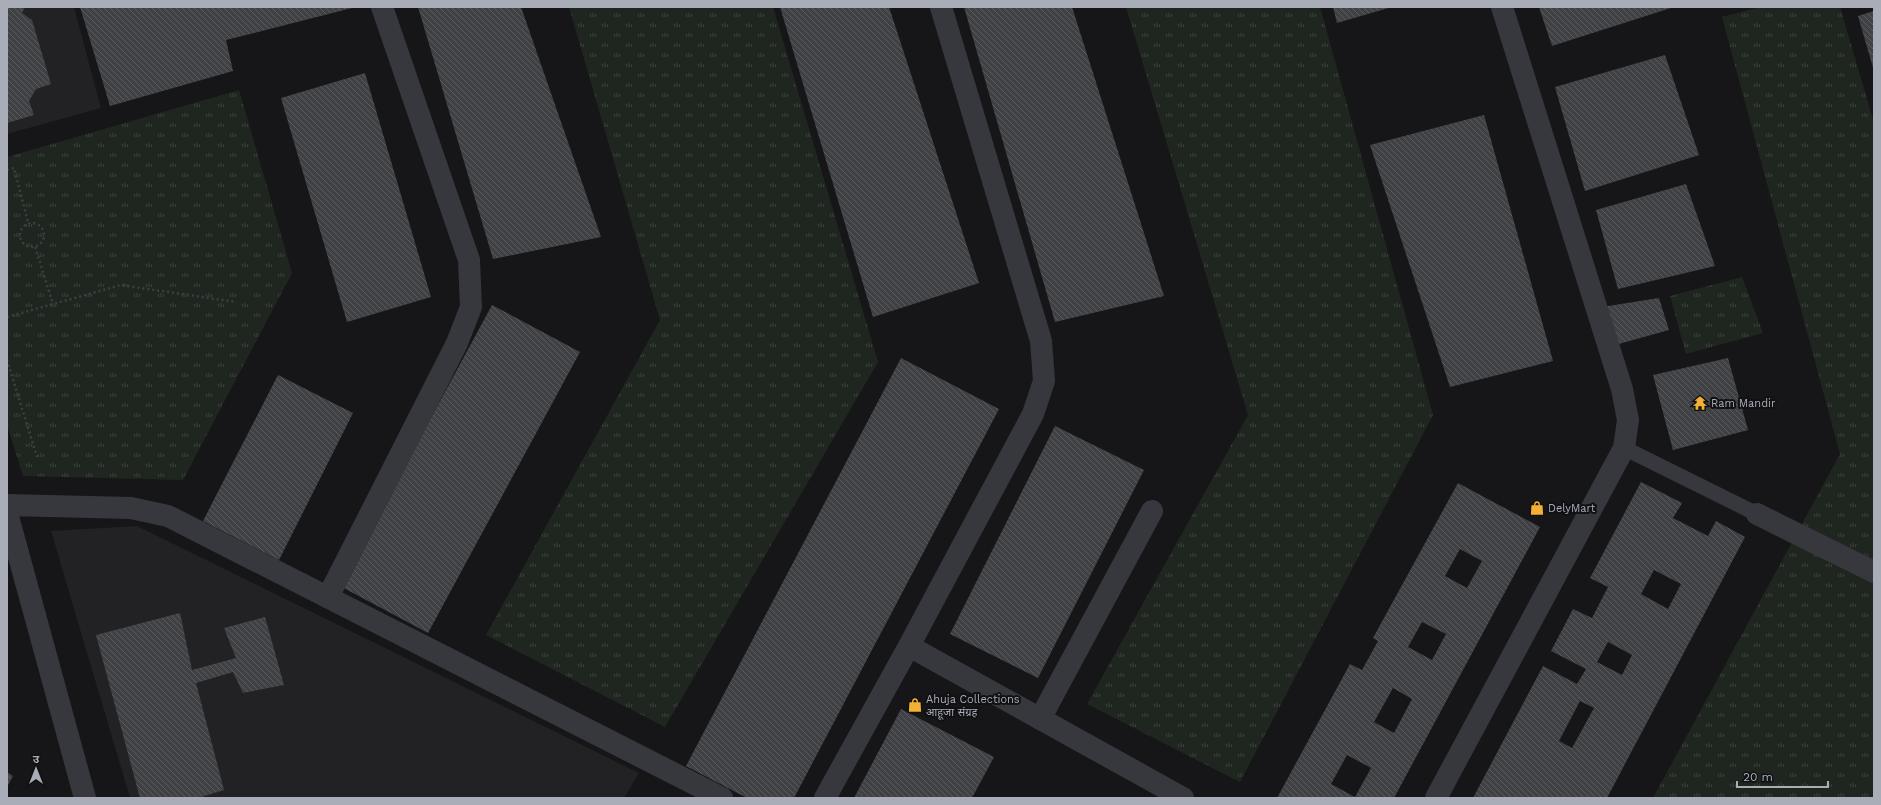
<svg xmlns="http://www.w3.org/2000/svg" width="1881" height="805" viewBox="0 0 1881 805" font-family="'Work Sans','Noto Sans Devanagari',sans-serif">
<defs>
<pattern id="park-tufts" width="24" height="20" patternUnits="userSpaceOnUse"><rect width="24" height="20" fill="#1e261f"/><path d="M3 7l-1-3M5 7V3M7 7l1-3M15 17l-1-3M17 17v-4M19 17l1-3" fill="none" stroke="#3c433d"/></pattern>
<pattern id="building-back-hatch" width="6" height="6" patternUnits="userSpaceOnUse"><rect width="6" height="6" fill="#404145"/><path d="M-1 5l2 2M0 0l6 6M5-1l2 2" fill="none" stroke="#595a5e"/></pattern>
</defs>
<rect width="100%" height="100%" fill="#161618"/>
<path fill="#222225" d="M7 7H74L101 108 7 134Z
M137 526 639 773 624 798H130L51 531Z"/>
<path fill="url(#park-tufts)" d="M569 7H773L878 362 665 727 486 635 660 320Z
M1126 7H1320L1433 415 1240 782 1087 704 1248 415Z
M1760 7H1840L1874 123V798H1653L1840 454 1722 17Z
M239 90 292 273 183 480 23 476 7 425V157Z
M1742 277 1763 333 1686 354 1670 296Z"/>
<path fill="url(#building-back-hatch)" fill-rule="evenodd" d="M7 7H25L22 13 32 20 51 84 36 89 29 101 34 115 7 123Z
M80 7H351L352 8 226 40 233 71 110 106Z
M418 7H521L601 237 493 259Z
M780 7H889L979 283 873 317Z
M964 7H1072L1164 296 1055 322Z
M1333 7H1392L1337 23Z
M1539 7H1674L1552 46Z
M1874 11V71L1858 16Z
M1665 55 1699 155 1585 191 1555 87Z
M365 73 431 297 347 322 281 98Z
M1484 115 1553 361 1450 387 1370 145Z
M1686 184 1715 266 1618 289 1596 210Z
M1659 298 1669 330 1615 345 1602 307Z
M492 305 580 352 428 633 340 586Z
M901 358 999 409 794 798H747L686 766Z
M1728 358 1748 430 1673 450 1653 375Z
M278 375 353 413 279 560 203 521Z
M1055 426 1144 470 1038 678 950 634Z
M1641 482 1682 503 1673 518 1708 536 1716 521 1745 537 1607 798H1473L1543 666 1577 684 1586 669 1551 651 1573 609 1592 618 1608 587 1590 578ZM1654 570 1681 584 1668 609 1641 594ZM1608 642 1632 655 1622 675 1597 662ZM1580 701 1594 708 1572 748 1559 741Z
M1458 483 1540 527 1394 798H1277L1350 664 1362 670 1378 641 1373 638ZM1460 549 1482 561 1467 588 1445 576ZM1422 622 1446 634 1432 660 1408 647ZM1393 688 1412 699 1394 733 1374 722ZM1347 755 1371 768 1355 797 1331 784Z
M180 613 192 670 236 658 224 628 265 617 284 685 243 693 233 672 196 683 224 790 198 798H140L96 635Z
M901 709 994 757 972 798H854Z
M7 772 13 776 7 787Z"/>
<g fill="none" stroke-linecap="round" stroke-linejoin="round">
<path stroke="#3d3f44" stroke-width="2.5" stroke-dasharray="2 3" stroke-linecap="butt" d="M7 170 14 168 28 222
M20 235a12 12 0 1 1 24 0a12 12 0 1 1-24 0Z
M35 247 53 304
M7 317 121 285 236 302
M7 360 37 457"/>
<path stroke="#37383d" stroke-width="15" d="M1624 448 1757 514"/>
<path stroke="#37383d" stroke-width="22" d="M1757 514 1874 572"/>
<path stroke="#37383d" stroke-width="22" d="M7 505 131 508 168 516 722 798
M7 513 85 798
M328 597 457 343 471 307 469 260 382 7
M909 646 1183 798
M1040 719 1152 511
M825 798 909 646 1033 414 1044 381 1041 341 941 7
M1436 798 1624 448 1628 420 1622 389 1502 7"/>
</g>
<defs>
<symbol id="temple-bare" viewBox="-9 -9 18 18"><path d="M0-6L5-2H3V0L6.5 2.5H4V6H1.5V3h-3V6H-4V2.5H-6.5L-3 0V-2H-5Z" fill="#f2b134" stroke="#111113" stroke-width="2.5" paint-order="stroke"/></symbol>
<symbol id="shop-bare" viewBox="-9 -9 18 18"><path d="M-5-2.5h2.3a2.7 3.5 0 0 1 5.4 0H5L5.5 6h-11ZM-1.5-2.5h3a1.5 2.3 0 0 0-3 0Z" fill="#f2b134" stroke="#111113" stroke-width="2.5" paint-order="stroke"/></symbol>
</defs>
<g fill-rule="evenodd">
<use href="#temple-bare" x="1690" y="393" width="20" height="20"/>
<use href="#shop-bare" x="1527" y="498" width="20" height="20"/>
<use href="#shop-bare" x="905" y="695" width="20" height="20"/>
</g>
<g text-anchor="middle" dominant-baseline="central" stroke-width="4" stroke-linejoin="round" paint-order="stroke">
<g font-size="11" fill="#a8adb8" stroke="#111113" text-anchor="start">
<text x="1711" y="403">Ram Mandir</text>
<text x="1548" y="508">DelyMart</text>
<text x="926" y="699">Ahuja Collections<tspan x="926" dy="13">आहूजा संग्रह</tspan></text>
</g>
</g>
<rect width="1881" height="805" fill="none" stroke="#a8adb8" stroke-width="16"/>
<g transform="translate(36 769)" stroke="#111113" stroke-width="3" paint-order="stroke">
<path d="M0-3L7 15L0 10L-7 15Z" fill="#a8adb8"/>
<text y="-6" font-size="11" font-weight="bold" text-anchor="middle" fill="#a8adb8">उ</text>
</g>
<path d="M1737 781v6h91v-6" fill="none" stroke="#a8adb8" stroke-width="2"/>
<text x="1743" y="781" font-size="12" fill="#a8adb8" stroke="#111113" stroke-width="3" paint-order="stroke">20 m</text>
</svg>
